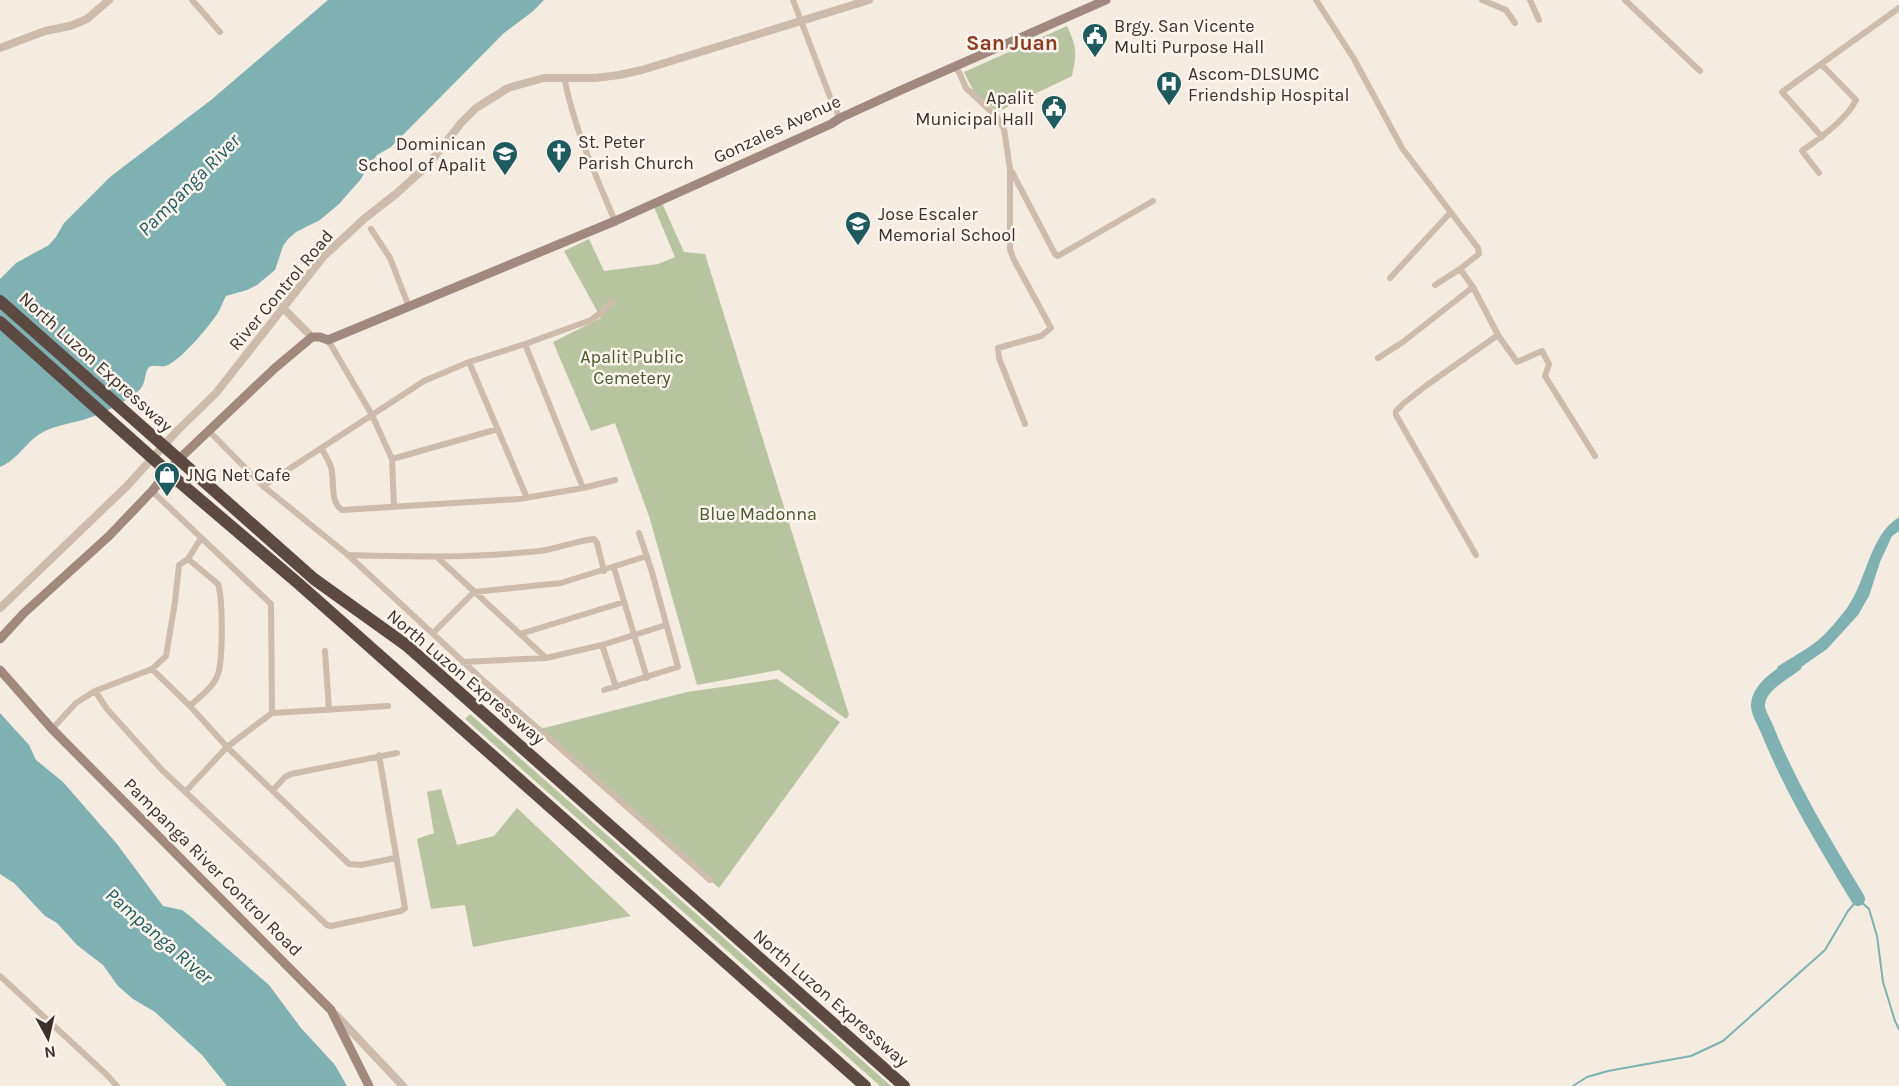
<svg xmlns="http://www.w3.org/2000/svg" width="1899" height="1086" viewBox="0 0 1899 1086" font-family="Karla,sans-serif">
<rect width="100%" height="100%" fill="#f4ebe1"/>
<path fill="#b8c4a0" d="M1067 26C1077 48 1077 52 1072 76L997 112 974 92 964 72Z
M662 203 684 252 705 254 849 715 846 719 779 670 697 685 649 516 615 423 591 431 553 342 601 318 564 251 589 239 604 271 658 264 675 257 654 207Z
M777 679 840 722 719 888 540 729 687 692Z
M470 714 891 1086H880L869 1076 465 719Z
M441 789 457 845 494 836 517 808 631 916 473 947 465 905 431 909 417 839 434 833 427 792Z"/>
<path fill="#7fb0b2" d="M328 0H544L532 12 504 33 391 147 377 155 367 168 361 179 339 204 320 220 296 232 288 239 283 246 275 270 257 285 247 290 226 296C222 303 220 311 215 317 206 330 182 358 168 365 162 368 156 364 149 367 144 373 146 382 141 388 130 401 96 417 79 421 67 424 54 426 43 432 26 441 18 460 0 467V279L16 263 49 245 56 237 64 223 110 177 211 100Z
M1899 517V531L1892 536 1880 562 1869 596 1858 615 1827 649 1784 679 1777 667C1792 657 1810 648 1823 636 1831 628 1840 617 1847 608 1867 580 1869 536 1899 517Z
M0 713 29 745 36 760 63 782 117 844 163 906 182 910 190 916 269 985 301 1028 335 1065 347 1086H227L202 1055 155 1012 133 999 118 986 103 965 77 945 57 923 45 916 14 883 0 874Z"/>
<g fill="none" stroke-linecap="round" stroke-linejoin="round">
<path stroke="#7fb0b2" stroke-width="2" d="M1573 1086 1587 1077 1608 1071 1691 1056 1723 1041 1825 950 1848 911 1858 899 1869 909 1877 936 1883 982 1895 1021 1899 1029"/>
<path stroke="#7fb0b2" stroke-width="14" d="M1795 665C1782 674 1759 687 1758 704 1757 711 1764 722 1767 729 1791 789 1825 844 1858 899"/>
<path stroke="#cdbbac" stroke-width="6" d="M192 0 220 32
M793 0 832 102 840 118
M1316 0 1354 59 1402 148 1478 248 1479 254 1460 269 1473 287 1498 335 1517 362 1542 351 1549 364 1545 376 1595 456
M1482 0 1506 10 1515 23
M1530 0 1539 20
M1625 0 1700 71
M954 67 959 72 966 88 997 117 1004 129 1010 169V249L1013 258 1051 328 1041 336 998 348 999 358 1025 424
M564 77C574 128 595 174 615 221
M1822 137 1782 92 1899 8
M1012 172 1055 254 1058 256 1153 201
M1819 173 1802 151C1820 138 1847 119 1856 100L1821 64
M371 229 390 258 409 307
M1390 278 1450 213
M1435 285 1460 269
M328 340 372 415 392 459 394 506
M525 344 583 488
M1378 358 1403 342 1473 287
M469 362 527 498
M208 430 263 486 348 555 485 682 710 880
M322 449C325 455 329 461 331 467 335 481 329 501 342 510L519 499 583 488 615 480
M392 459 498 429
M263 486 424 381 469 362 525 344 591 320 603 311 612 301
M152 491 271 604 272 713 227 747 186 791
M349 555C413 557 476 558 539 551 557 549 575 541 594 539L597 543 604 571
M1476 555 1396 415V411L1404 403 1427 385 1498 335
M438 558 545 657
M188 559 201 538
M614 568 647 678
M433 633 474 592 561 583 647 556
M520 634 624 602
M602 645 616 687
M325 651 329 710
M463 662 546 658 602 645 666 625
M152 669 190 706 227 747 349 864 361 865 395 858
M604 690 678 667 652 572 639 533
M95 691 152 669 166 656 175 602 179 565 188 559 218 584C223 599 223 659 218 674 214 687 199 697 190 706
M272 713 388 706
M52 729 76 703 95 691 107 709 162 770 327 925 331 926 401 911 405 908 379 755
M273 790 285 777 291 774 397 753
M0 976 107 1075 117 1086"/>
<path stroke="#cdbbac" stroke-width="8" d="M0 48 45 31 70 26 87 19 109 0
M282 307 312 337
M0 608 127 486 177 431 216 393 323 257 364 219 397 193 428 165 461 123 476 108 508 88 544 78H595L619 75 642 70 869 0
M336 1015 403 1086"/>
<path stroke="#a18a7d" stroke-width="9" d="M0 639 24 613 109 536 152 491 178 460 275 368 312 337H320L328 340 615 221 831 124 840 118 899 91 1106 0
M0 670 52 729 331 1010 369 1086"/>
<path stroke="#5c4a42" stroke-width="12" d="M0 301 314 579 406 645 904 1086
M0 322 177 480 299 584 865 1086"/>
</g>
<defs>
<symbol id="civic-pin" viewBox="-11 -11 22 30"><path d="M0 17L-7.5 6A9.5 9.5 0 1 1 7.5 6Z" fill="#1f5a5e" stroke="#fbf5ee"/><path d="M-.6-6.5H3V-4.5H.6V-3L4-1V1h2V6H-6V1h2V-1L-.6-3ZM-1.2 2.5V6h2.4V2.5Z" fill="#fff"/></symbol>
<symbol id="hospital-pin" viewBox="-11 -11 22 30"><path d="M0 17L-7.5 6A9.5 9.5 0 1 1 7.5 6Z" fill="#1f5a5e" stroke="#fbf5ee"/><path d="M-5-5h3v3.5h4V-5h3V5h-3V1.5h-4V5h-3Z" fill="#fff"/></symbol>
<symbol id="church-pin" viewBox="-11 -11 22 30"><path d="M0 17L-7.5 6A9.5 9.5 0 1 1 7.5 6Z" fill="#1f5a5e" stroke="#fbf5ee"/><path d="M-1.2-6h2.4v3.5h3.3v2.4h-3.3V6h-2.4V-.1h-3.3v-2.4h3.3Z" fill="#fff"/></symbol>
<symbol id="school-pin" viewBox="-11 -11 22 30"><path d="M0 17L-7.5 6A9.5 9.5 0 1 1 7.5 6Z" fill="#1f5a5e" stroke="#fbf5ee"/><path d="M0-5L7-2L0 1L-7-2ZM-4 1L0 2.5L4 1V4Q0 6-4 4Z" fill="#fff"/></symbol>
<symbol id="shop-pin" viewBox="-11 -11 22 30"><path d="M0 17L-7.5 6A9.5 9.5 0 1 1 7.5 6Z" fill="#1f5a5e" stroke="#fbf5ee"/><path d="M-5-2.5h2.3a2.7 3.5 0 0 1 5.4 0H5L5.5 6h-11ZM-1.5-2.5h3a1.5 2.3 0 0 0-3 0Z" fill="#fff"/></symbol>
</defs>
<g fill-rule="evenodd">
<use href="#civic-pin" x="1080" y="21" width="30" height="40"/>
<use href="#hospital-pin" x="1154" y="69" width="30" height="40"/>
<use href="#civic-pin" x="1039" y="93" width="30" height="40"/>
<use href="#church-pin" x="544" y="137" width="30" height="40"/>
<use href="#school-pin" x="490" y="139" width="30" height="40"/>
<use href="#school-pin" x="843" y="209" width="30" height="40"/>
<use href="#shop-pin" x="152" y="460" width="30" height="40"/>
</g>
<g text-anchor="middle" dominant-baseline="central" stroke-width="5" stroke-linejoin="round" paint-order="stroke">
<g font-size="18" fill="#3b302b" stroke="#fbf5ee" text-anchor="start">
<text x="1114" y="26">Brgy. San Vicente<tspan x="1114" dy="21">Multi Purpose Hall</tspan></text>
<text x="1188" y="74">Ascom-DLSUMC<tspan x="1188" dy="21">Friendship Hospital</tspan></text>
<text x="1034" y="98" text-anchor="end">Apalit<tspan x="1034" dy="21">Municipal Hall</tspan></text>
<text x="578" y="142">St. Peter<tspan x="578" dy="21">Parish Church</tspan></text>
<text x="486" y="144" text-anchor="end">Dominican<tspan x="486" dy="21">School of Apalit</tspan></text>
<text x="878" y="214">Jose Escaler<tspan x="878" dy="21">Memorial School</tspan></text>
<text x="186" y="475">JNG Net Cafe</text>
</g>
<g font-size="18" fill="#3b302b" stroke="#fbf5ee">
<text transform="translate(777 129) rotate(-25)">Gonzales Avenue</text>
<text transform="translate(281 290) rotate(-50)">River Control Road</text>
<text transform="translate(96 362) rotate(42)">North Luzon Expressway</text>
<text transform="translate(466 677) rotate(40)">North Luzon Expressway</text>
<text transform="translate(213 867) rotate(45)">Pampanga River Control Road</text>
<text transform="translate(831 998) rotate(41)">North Luzon Expressway</text>
</g>
<g font-size="18" fill="#4a5a2e" stroke="#fbf5ee">
<text x="632" y="357">Apalit Public<tspan x="632" dy="21">Cemetery</tspan></text>
<text x="758" y="514">Blue Madonna</text>
</g>
<g font-size="20" font-style="italic" fill="#1f5a5e" stroke="#fbf5ee">
<text transform="translate(189 185) rotate(-45)">Pampanga River</text>
<text transform="translate(159 936) rotate(41)">Pampanga River</text>
</g>
<g font-size="21" font-weight="bold" fill="#8c3b22" stroke="#fbf5ee">
<text x="1012" y="43">San Juan</text>
</g>
</g>
<g transform="translate(48 1038) rotate(172)" stroke="#fbf5ee" stroke-width="4.5" paint-order="stroke">
<path d="M0-4.5L10 22L0 15L-10 22Z" fill="#3b302b"/>
<text y="-9" font-size="16" font-weight="bold" text-anchor="middle" fill="#3b302b">N</text>
</g>
</svg>
